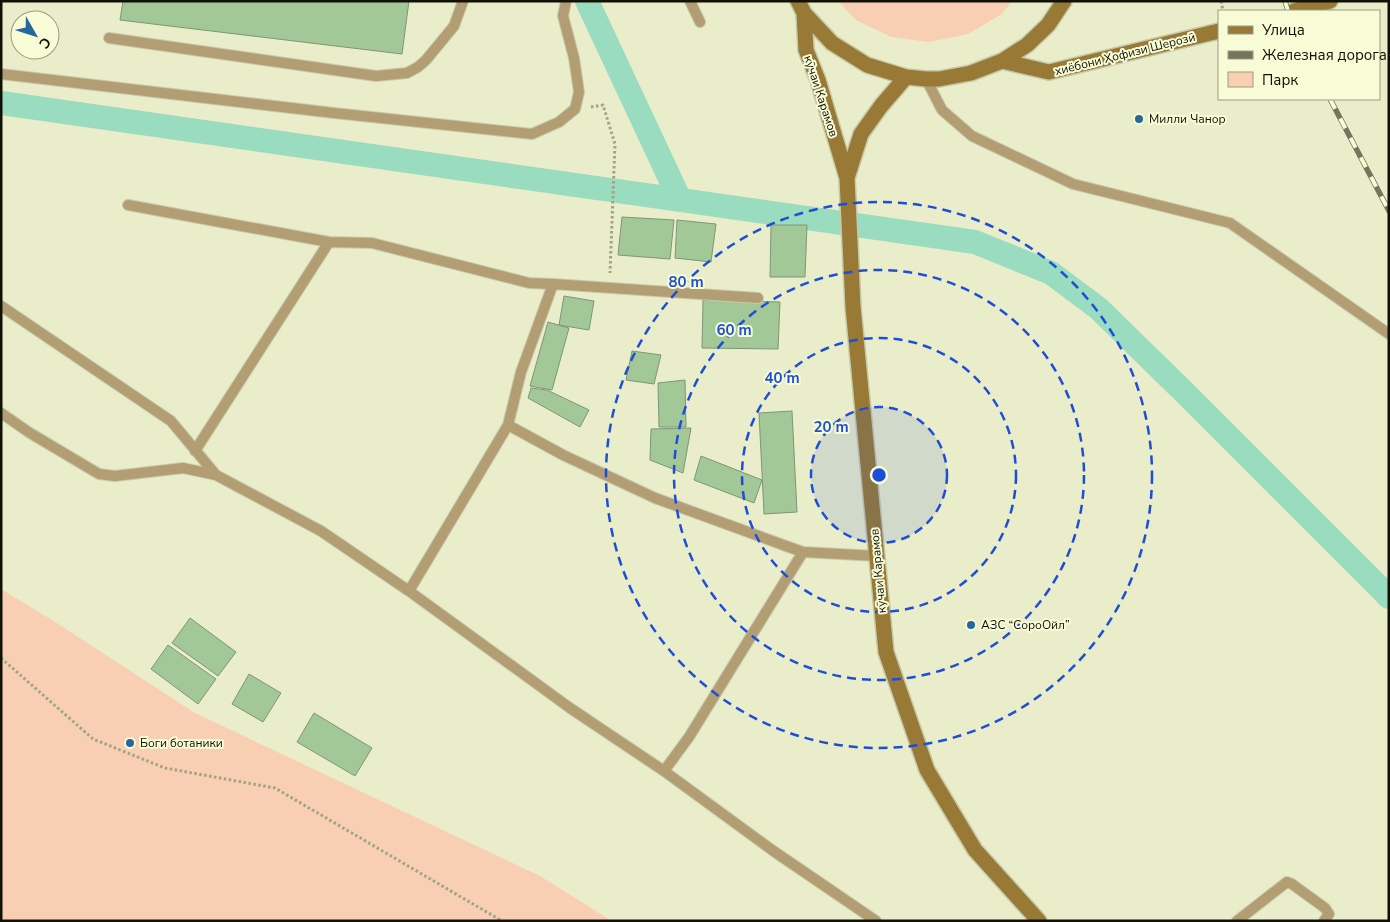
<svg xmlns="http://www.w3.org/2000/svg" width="1390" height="922" viewBox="0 0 1390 922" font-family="'Nunito Sans',sans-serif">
<rect width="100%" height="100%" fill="#eaedc9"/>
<path fill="#f8cfb2" d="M838 1H1012L1002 14 968 34 929 42 891 37 856 20Z
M1 589 52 620 195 713 540 876 612 921H1Z"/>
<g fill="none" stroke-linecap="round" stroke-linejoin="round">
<path stroke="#9adcc0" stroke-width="24" d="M587 1 680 200
M1 103 975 242 1051 273 1098 308 1184 392 1389 597"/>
</g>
<path fill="#a3c898" stroke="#7f9579" d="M123 1H409L402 54 120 20Z
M622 217 674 220 670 259 618 255Z
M677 220 716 224 711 262 675 258Z
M771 225H807L805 277H770Z
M564 296 594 301 589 330 559 325Z
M703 300 780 302 778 349 702 348Z
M548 322 569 328 552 390 530 386Z
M632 351 661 355 654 384 626 380Z
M685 380 686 427H659L658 383Z
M531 388 547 390 589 410 580 427 528 398Z
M792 411 797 512 764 514 759 413Z
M691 428 683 473 650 460 651 429Z
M701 456 762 480 754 503 694 480Z
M190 618 236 652 218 676 172 643Z
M168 645 216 679 198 704 151 669Z
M249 674 281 693 263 722 232 704Z
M314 713 372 748 355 776 297 742Z"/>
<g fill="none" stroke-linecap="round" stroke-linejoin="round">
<defs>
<path id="lane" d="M690 1 700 22
M109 38 376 76 407 73 418 67 426 60 454 26 463 1
M1 74 334 113 532 134 559 122 575 109 579 92 574 58 563 16 566 1
M926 79 942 110 972 136 1073 184 1230 223 1389 334
M128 205 329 242 372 243 529 283 553 284 521 372 508 425
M553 284 758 298
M1 306 171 421 216 475
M1 413 30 433 99 474 115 476 183 468 216 475 321 531 409 591 570 708 664 771 772 850 876 921
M195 451 329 242
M409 591 508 425 563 455 655 498 786 546 803 552 877 556
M664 771 689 737 803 552
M1237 921 1287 882 1292 884 1325 908 1329 914 1324 921"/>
<path id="secondary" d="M798 1 804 13 832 43 867 65 906 77 926 79H939L971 73 1002 61 1027 45 1048 25 1064 1
M1294 11 1330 1
M804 13 806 50 818 80 847 178 853 307 886 652 927 770 975 850 1039 921
M1002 61 1049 72 1219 31
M847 178 861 134 881 106 906 77"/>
</defs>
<use href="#lane" stroke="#c7caaa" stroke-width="12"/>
<use href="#secondary" stroke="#c7caaa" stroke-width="18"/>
<path stroke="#a1a387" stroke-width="3" stroke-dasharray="2.5 2.5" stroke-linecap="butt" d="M1221 1 1223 11
M591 107 603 105 615 144 610 273
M1 658 93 739 165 768 275 788 502 921"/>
<use href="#lane" stroke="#b39e74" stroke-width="10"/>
<use href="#secondary" stroke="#987936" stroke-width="15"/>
<defs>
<path id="rail" d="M1285 1 1288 11
M1330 99 1389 211"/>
</defs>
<use href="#rail" stroke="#73755e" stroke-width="5.5"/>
<use href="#rail" stroke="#f7fbd6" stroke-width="4" stroke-dasharray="11" stroke-linecap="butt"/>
</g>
<circle cx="879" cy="475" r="68" fill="#1d4ed8" fill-opacity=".12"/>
<g fill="none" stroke="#1d4ed8" stroke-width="2.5" stroke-dasharray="9 6">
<circle cx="879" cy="475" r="68"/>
<circle cx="879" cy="475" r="137"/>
<circle cx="879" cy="475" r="205"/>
<circle cx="879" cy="475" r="273"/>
</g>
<g fill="#27669c" stroke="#f7fbd6" stroke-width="2">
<circle cx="1139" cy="119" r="5"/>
<circle cx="971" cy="625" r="5"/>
<circle cx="130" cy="743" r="5"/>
</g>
<g text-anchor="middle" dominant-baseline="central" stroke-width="4" stroke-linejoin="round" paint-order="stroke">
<g font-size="12" fill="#111105" stroke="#f7fbd6">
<text transform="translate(1125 54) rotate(-14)">хиёбони Ҳофизи Шерозӣ</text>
<text transform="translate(821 96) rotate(72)">кӯчаи Карамов</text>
<text transform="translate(878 571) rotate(-95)">кӯчаи Карамов</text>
</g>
<g font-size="12" fill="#111105" stroke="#f7fbd6" text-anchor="start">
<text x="1149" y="119">Милли Чанор</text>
<text x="981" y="625">АЗС “СороОйл”</text>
<text x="140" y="743">Боги ботаники</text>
</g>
</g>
<circle cx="879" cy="475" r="8" fill="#1d4ed8" stroke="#f7fbd6" stroke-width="2.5"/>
<g font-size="15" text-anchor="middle" font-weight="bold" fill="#1d4ed8" stroke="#f7fbd6" stroke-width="4" stroke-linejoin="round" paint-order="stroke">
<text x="686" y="287">80 m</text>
<text x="734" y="335">60 m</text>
<text x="782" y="383">40 m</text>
<text x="831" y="432">20 m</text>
</g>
<rect width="1390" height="922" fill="none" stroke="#111105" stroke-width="5"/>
<rect x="1218" y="10" width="162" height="90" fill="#f7fbd6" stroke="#9b9d82"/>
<rect x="1228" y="26" width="25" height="8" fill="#987936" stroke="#9b9d82"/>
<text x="1262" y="35" font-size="15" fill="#111105">Улица</text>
<rect x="1228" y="51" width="25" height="8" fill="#73755e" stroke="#9b9d82"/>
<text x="1262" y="60" font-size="15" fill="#111105">Железная дорога</text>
<rect x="1228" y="72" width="25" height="15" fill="#f8cfb2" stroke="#9b9d82"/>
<text x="1262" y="85" font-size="15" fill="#111105">Парк</text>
<g transform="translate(35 35) rotate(129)"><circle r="24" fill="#f7fbd6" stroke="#9b9d82"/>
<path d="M0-4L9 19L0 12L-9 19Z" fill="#27669c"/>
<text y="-8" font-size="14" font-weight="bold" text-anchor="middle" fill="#111105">С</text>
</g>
</svg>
